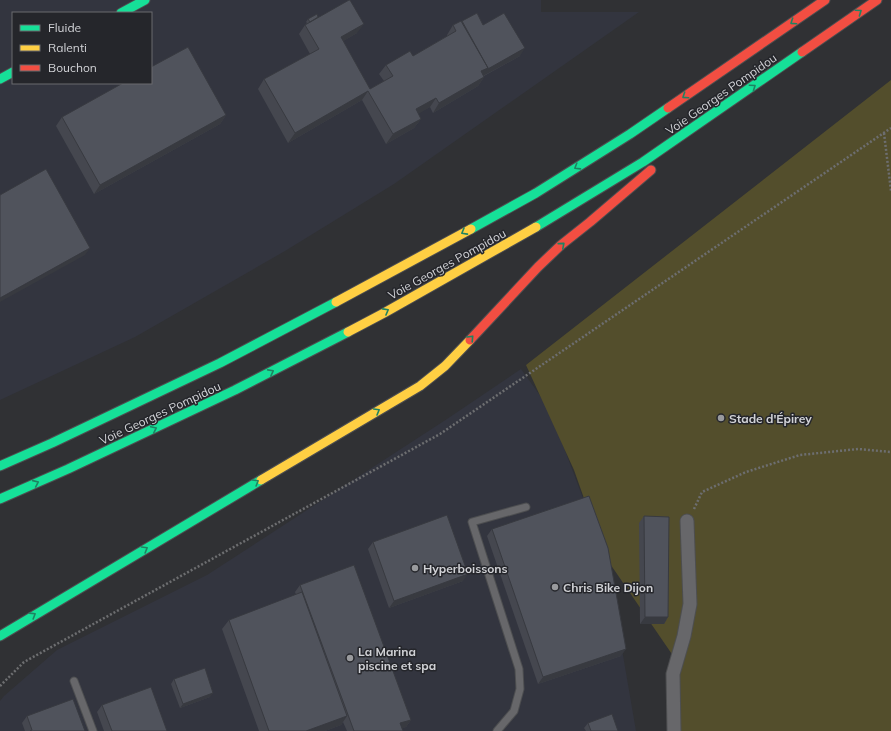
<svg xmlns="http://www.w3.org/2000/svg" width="891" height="731" viewBox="0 0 891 731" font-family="Mulish,sans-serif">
<rect width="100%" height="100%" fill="#303134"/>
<path fill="#33353f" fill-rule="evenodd" d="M0 0H541V12H639L394 184 285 251 135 337 0 400ZM13 13H151V83H13Z
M521 369 549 408 607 562 636 731H0V701L4 696 57 650 207 575 447 419Z"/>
<path fill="#534e2c" d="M891 80V731H681L678 663 604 555 574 470 526 365Z"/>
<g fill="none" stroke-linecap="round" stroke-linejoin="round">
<defs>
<path id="lane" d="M74 681 93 731
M497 731 514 711 520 689 519 669 472 522 526 507"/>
<path id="street" d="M674 731 673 674 684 636 690 604 687 521"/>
<path id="fast" d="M121 13 145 0
M0 79 13 72
M536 227 643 162 802 52
M471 229 536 193 630 134 668 108
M0 466 52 443 220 363 336 302
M0 499 68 469 235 390 348 332
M0 636 261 480"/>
<path id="slow" d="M336 302 471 229
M348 332 384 313 536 227
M261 480 420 386 445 366 470 340"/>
<path id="jam" d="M802 52 877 0
M668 108 825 0
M470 340 538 267 561 245 590 222 651 170"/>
</defs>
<use href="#lane" stroke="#4d4e50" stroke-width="9"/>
<use href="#street" stroke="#4d4e50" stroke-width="15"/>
<use href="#fast" stroke="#4d4e50" stroke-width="11"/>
<use href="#slow" stroke="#4d4e50" stroke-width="11"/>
<use href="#jam" stroke="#4d4e50" stroke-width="11"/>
<path stroke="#6d6e70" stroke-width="2.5" stroke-dasharray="2 2" stroke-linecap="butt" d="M884 133 891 191
M694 509 702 492 746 472 800 455 858 449 891 452
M0 686 24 662 440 434 891 128"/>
<use href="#lane" stroke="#67676a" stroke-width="7"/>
<use href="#street" stroke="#67676a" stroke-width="13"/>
<use href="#fast" stroke="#16e098" stroke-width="9"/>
<use href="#slow" stroke="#ffcf43" stroke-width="9"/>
<use href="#jam" stroke="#f24e42" stroke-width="9"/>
</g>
<path fill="#45474f" d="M318 17 357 33 343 41 370 89 384 81 379 74 386 65 413 56 447 36V35L453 25 462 21 483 25 520 56 484 76V77L478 86 433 113 430 107 418 113 421 119 414 128 386 144 362 100 288 143 258 89 264 79 310 54 299 34 305 25 307 23 306 22 308 19Z
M226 115 220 124 94 194 56 126 62 117Z
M644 516 668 617 664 624H640L639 523Z
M492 529 621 656 538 684 487 536Z
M373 542 463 581 389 608 368 549Z
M300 585 411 720 406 727 402 728 403 731H347L343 722 341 725 325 731H259L222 629 229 620 296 595 295 592Z
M174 679 210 697 180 708 171 684Z
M102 705 167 731H104L97 712Z
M27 716 85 731H25L22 723Z
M588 723 618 731H586L584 728Z"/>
<path fill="#383a40" d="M364 24 357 33 335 46 341 37Z
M525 48 520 56 481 77V71Z
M484 77 478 86 433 113 439 103Z
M368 91 362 100 288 143 295 133Z
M436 98 430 107 410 119 416 109Z
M226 115 220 124 94 194 100 185Z
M421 119 414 128 386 144 393 134Z
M90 248 85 255 0 302V298Z
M468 574 463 581 389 608 394 601Z
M645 617H668L664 624H640Z
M626 649 621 656 538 684 543 677Z
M213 693 210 697 180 708 183 704Z
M347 716 341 725 325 731H306Z
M411 720 406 727 395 731 400 723Z"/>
<path fill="#50535c" stroke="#383a40" d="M349 0H350L364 24 341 37 370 89 393 76 386 65 410 51 413 56 456 31 453 25 461 21 488 68 481 71 484 77 439 103 436 98 416 109 421 119 393 134 368 91 295 133 264 79 319 49 305 25Z
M477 13 483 25 504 13 525 48 486 70 488 68 462 21Z
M317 14 318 17 310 22 308 19Z
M188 47 226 115 100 185 62 117 123 83H151V67Z
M46 169 90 248 0 298V195Z
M589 496 608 548 626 649 543 677 492 529Z
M447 515 468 574 394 601 373 542Z
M644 516 669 517 668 617H645Z
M354 565 411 720 400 723 403 731H354L300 585Z
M302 592 347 716 306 731H269L229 620Z
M205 668 213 693 183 704 174 679Z
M151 687 167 731H112L102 705Z
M73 699 85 731H30L32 730 27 716Z
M612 714 618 731H591L588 723Z"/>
<defs><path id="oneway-chevron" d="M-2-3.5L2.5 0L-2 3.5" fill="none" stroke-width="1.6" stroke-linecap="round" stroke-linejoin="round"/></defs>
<g stroke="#1e8362">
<use href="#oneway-chevron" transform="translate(859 12) rotate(-35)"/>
<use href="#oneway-chevron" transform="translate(793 22) rotate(146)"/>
<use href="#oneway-chevron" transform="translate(753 87) rotate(-35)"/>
<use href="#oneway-chevron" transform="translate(685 96) rotate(146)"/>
<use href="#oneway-chevron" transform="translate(577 167) rotate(148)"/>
<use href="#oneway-chevron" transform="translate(464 232) rotate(151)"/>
<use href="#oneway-chevron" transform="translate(562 245) rotate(-41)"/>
<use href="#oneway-chevron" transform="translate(386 311) rotate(-29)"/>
<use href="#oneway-chevron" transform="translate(471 338) rotate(-47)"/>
<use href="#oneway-chevron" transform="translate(271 372) rotate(-28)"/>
<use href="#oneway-chevron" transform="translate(377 411) rotate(-30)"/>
<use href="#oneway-chevron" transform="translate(154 429) rotate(-25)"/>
<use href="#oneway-chevron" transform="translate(256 482) rotate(-31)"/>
<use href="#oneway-chevron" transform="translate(36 483) rotate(-24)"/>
<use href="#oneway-chevron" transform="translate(145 549) rotate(-31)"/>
<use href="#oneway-chevron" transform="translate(33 615) rotate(-32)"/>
</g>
<g fill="#999a9d" stroke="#25262b" stroke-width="1.5">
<circle cx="721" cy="418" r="4"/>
<circle cx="415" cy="568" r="4"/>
<circle cx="555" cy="587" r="4"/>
<circle cx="350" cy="658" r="4"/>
</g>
<g text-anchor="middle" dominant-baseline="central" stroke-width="3" stroke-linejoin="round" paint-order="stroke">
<g font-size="12" fill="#d1d2d6" stroke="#25262b">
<text transform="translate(721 94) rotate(-35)">Voie Georges Pompidou</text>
<text transform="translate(447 264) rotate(-29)">Voie Georges Pompidou</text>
<text transform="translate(160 413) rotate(-25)">Voie Georges Pompidou</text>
</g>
<g font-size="12" font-weight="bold" fill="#d1d2d6" stroke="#25262b" text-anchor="start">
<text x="729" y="418">Stade d'Épirey</text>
<text x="423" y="568">Hyperboissons</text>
<text x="563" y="587">Chris Bike Dijon</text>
<text x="358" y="651">La Marina<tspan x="358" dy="14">piscine et spa</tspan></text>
</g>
</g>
<rect x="12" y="12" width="140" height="72" fill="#25262b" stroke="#6a6b6f"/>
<rect x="20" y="25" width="20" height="6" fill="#16e098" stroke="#6a6b6f"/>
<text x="48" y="32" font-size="12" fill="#d1d2d6">Fluide</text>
<rect x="20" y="45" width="20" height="6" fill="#ffcf43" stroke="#6a6b6f"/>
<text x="48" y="52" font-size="12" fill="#d1d2d6">Ralenti</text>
<rect x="20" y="65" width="20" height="6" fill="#f24e42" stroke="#6a6b6f"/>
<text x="48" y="72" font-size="12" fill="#d1d2d6">Bouchon</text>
</svg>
